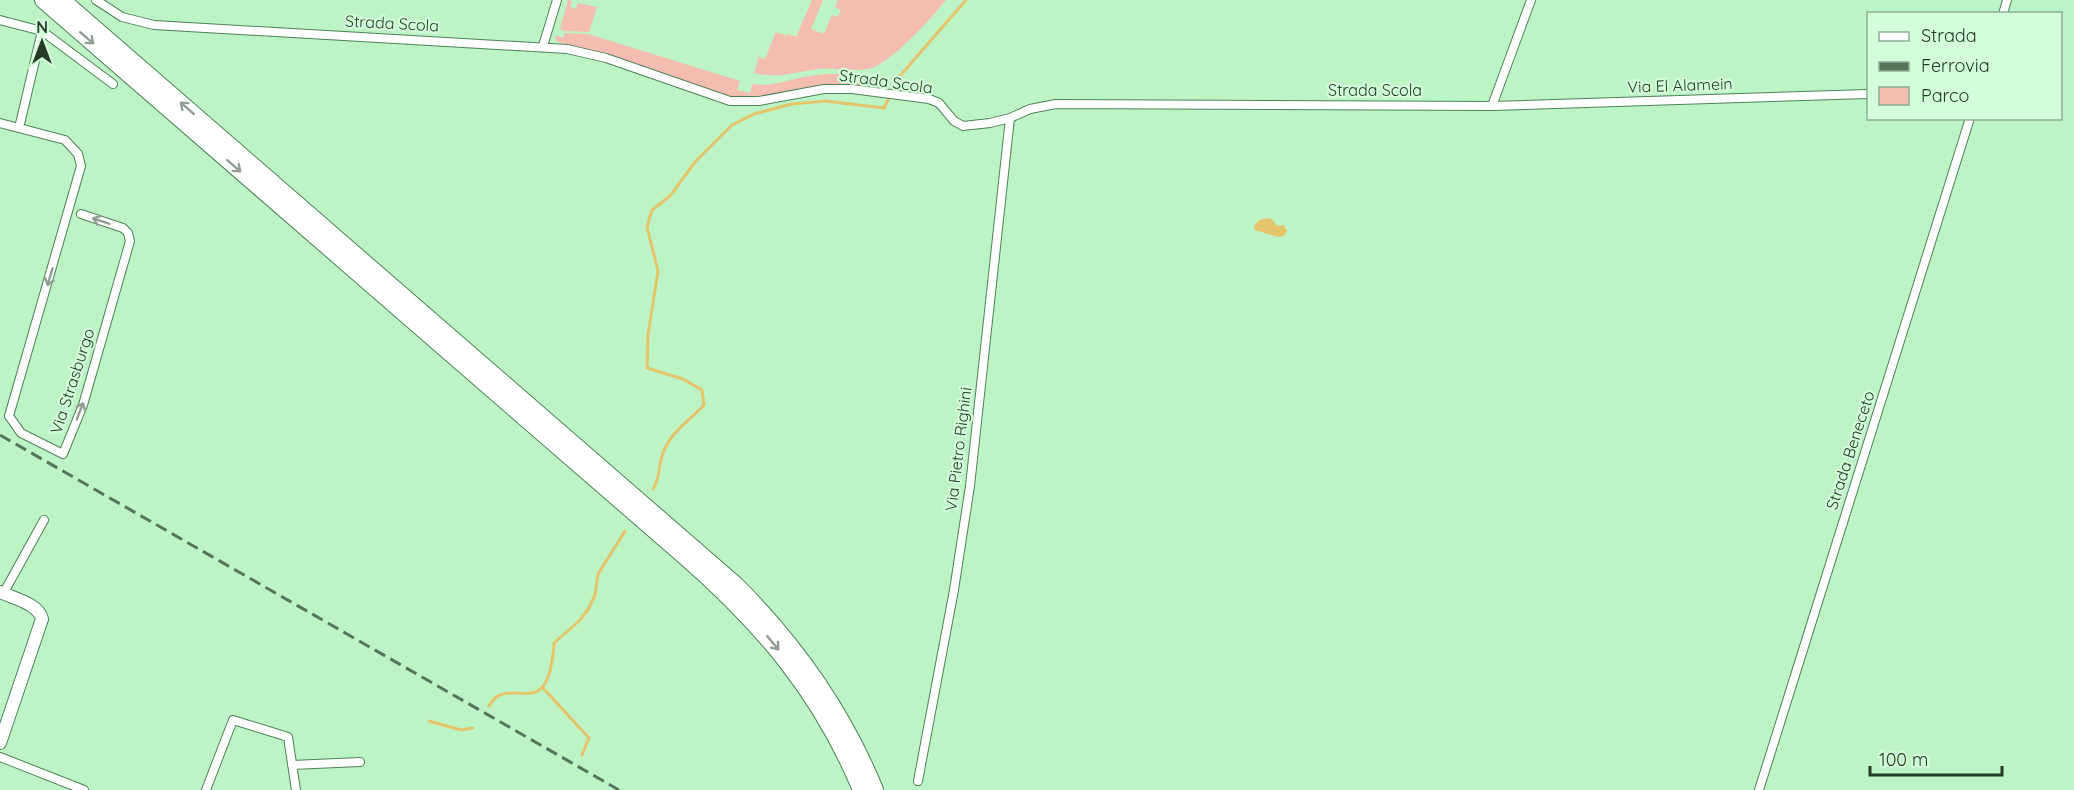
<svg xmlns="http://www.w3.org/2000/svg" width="2074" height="790" viewBox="0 0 2074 790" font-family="Quicksand,sans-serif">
<rect width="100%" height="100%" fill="#bcf4c5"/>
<path fill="#f5bcb2" d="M568 0 572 1 570 7 576 9 578 3 597 7 589 32 565 31 560 29Z
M812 0H823L811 29 824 34 832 15 838 17 841 10 835 7 838 0H946C931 18 890 65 868 69 851 72 834 67 817 69 794 72 779 79 754 73L759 57 765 59 776 32 786 36 788 34 796 37Z
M565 33 588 34 740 81 737 90 750 93 752 84C773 88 795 77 816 75 834 72 874 75 889 84L888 90C865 87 841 83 818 86 789 89 764 98 735 99L556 41 555 35 563 38Z"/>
<path fill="#e5c46b" d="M1268 218 1272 219 1277 226 1284 225 1287 231 1284 236 1278 237 1255 230 1254 226 1259 220Z"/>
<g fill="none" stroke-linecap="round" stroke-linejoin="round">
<path stroke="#e5c46b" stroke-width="3" d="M653 489C660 478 658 468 662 456 668 434 689 421 704 405L702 390 683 379 647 368 648 335 658 271 647 227 652 210 670 196 695 162 732 125 754 114 792 104 825 101 884 108 899 77 966 0
M543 688 589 738 582 755
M489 706C506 675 539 715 550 671 552 661 554 653 554 643L580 620 589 608 595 595 598 574 625 531
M429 721 461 730 473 728"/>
<defs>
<path id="street" d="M96 0 122 17 154 25 567 49 606 58 730 101H759L824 89H852L929 99 939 103 954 121 963 126 990 123 1010 118 1030 109 1056 104 1492 106 1531 0
M2003 14 2007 0
M0 20 42 31 113 84
M543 46 557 0
M1492 106 1868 94
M0 123 65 140 78 154 81 166 9 416 21 433 63 454 83 405 130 241 128 233 123 228 81 214
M19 128 42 31
M3 594 44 520
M0 757 84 790
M292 765 360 762
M918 781 954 590 970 486 1010 118
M206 790 233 720 288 737 296 790
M1759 790 1970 118"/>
<path id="secondary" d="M0 592C13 598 39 604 42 619L0 743"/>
<path id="highway" d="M43 0 684 556C762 624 821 693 861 790
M62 0 736 585C796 645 843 711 875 790"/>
</defs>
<use href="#street" stroke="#4e8258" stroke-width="10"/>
<use href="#secondary" stroke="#4e8258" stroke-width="14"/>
<use href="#highway" stroke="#4e8258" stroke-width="18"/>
<use href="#street" stroke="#fff" stroke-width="8"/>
<use href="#secondary" stroke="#fff" stroke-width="12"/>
<use href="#highway" stroke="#fff" stroke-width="16"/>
<path stroke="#55765a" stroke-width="3" stroke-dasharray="12 6" stroke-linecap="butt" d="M0 435 619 790"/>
</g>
<defs><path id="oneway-shaft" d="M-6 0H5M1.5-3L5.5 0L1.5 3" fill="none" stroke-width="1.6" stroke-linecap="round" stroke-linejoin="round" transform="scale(1.5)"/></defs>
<g stroke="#929d94">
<use href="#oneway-shaft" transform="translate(87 38) rotate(41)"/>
<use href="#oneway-shaft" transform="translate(187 108) rotate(-139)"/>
<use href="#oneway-shaft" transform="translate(234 166) rotate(41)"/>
<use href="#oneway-shaft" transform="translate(101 221) rotate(-162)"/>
<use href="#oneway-shaft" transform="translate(50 277) rotate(106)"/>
<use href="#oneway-shaft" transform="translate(80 411) rotate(-69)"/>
<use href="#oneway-shaft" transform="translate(773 643) rotate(50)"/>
</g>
<g text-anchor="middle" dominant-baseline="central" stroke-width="4.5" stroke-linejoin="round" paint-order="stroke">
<g font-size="16" fill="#253b28" stroke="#d2fed8">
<text transform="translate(392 23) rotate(3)">Strada Scola</text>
<text transform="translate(886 81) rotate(8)">Strada Scola</text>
<text transform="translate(1680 85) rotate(-2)">Via El Alamein</text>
<text x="1375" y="90">Strada Scola</text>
<text transform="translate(72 381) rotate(-72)">Via Strasburgo</text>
<text transform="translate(958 449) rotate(-83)">Via Pietro Righini</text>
<text transform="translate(1850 450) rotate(-72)">Strada Beneceto</text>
</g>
</g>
<rect x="1867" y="12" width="195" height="108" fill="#d2fed8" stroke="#8db092" stroke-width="1.5"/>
<rect x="1879" y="32" width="30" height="9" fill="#ffffff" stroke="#8db092" stroke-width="1.5"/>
<text x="1921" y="42" font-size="18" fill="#253b28">Strada</text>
<rect x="1879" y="62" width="30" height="9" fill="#55765a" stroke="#8db092" stroke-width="1.5"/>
<text x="1921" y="72" font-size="18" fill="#253b28">Ferrovia</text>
<rect x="1879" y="87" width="30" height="18" fill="#f5bcb2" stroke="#8db092" stroke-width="1.5"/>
<text x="1921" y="102" font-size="18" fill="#253b28">Parco</text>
<g transform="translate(42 42)" stroke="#d2fed8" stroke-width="4.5" paint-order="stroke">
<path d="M0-4.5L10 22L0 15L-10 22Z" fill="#253b28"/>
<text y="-9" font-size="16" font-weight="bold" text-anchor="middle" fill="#253b28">N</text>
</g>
<path d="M1870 766v9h132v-9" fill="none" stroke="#253b28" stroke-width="3"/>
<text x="1879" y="766" font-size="18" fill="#253b28" stroke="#d2fed8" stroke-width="4.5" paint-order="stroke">100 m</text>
</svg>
